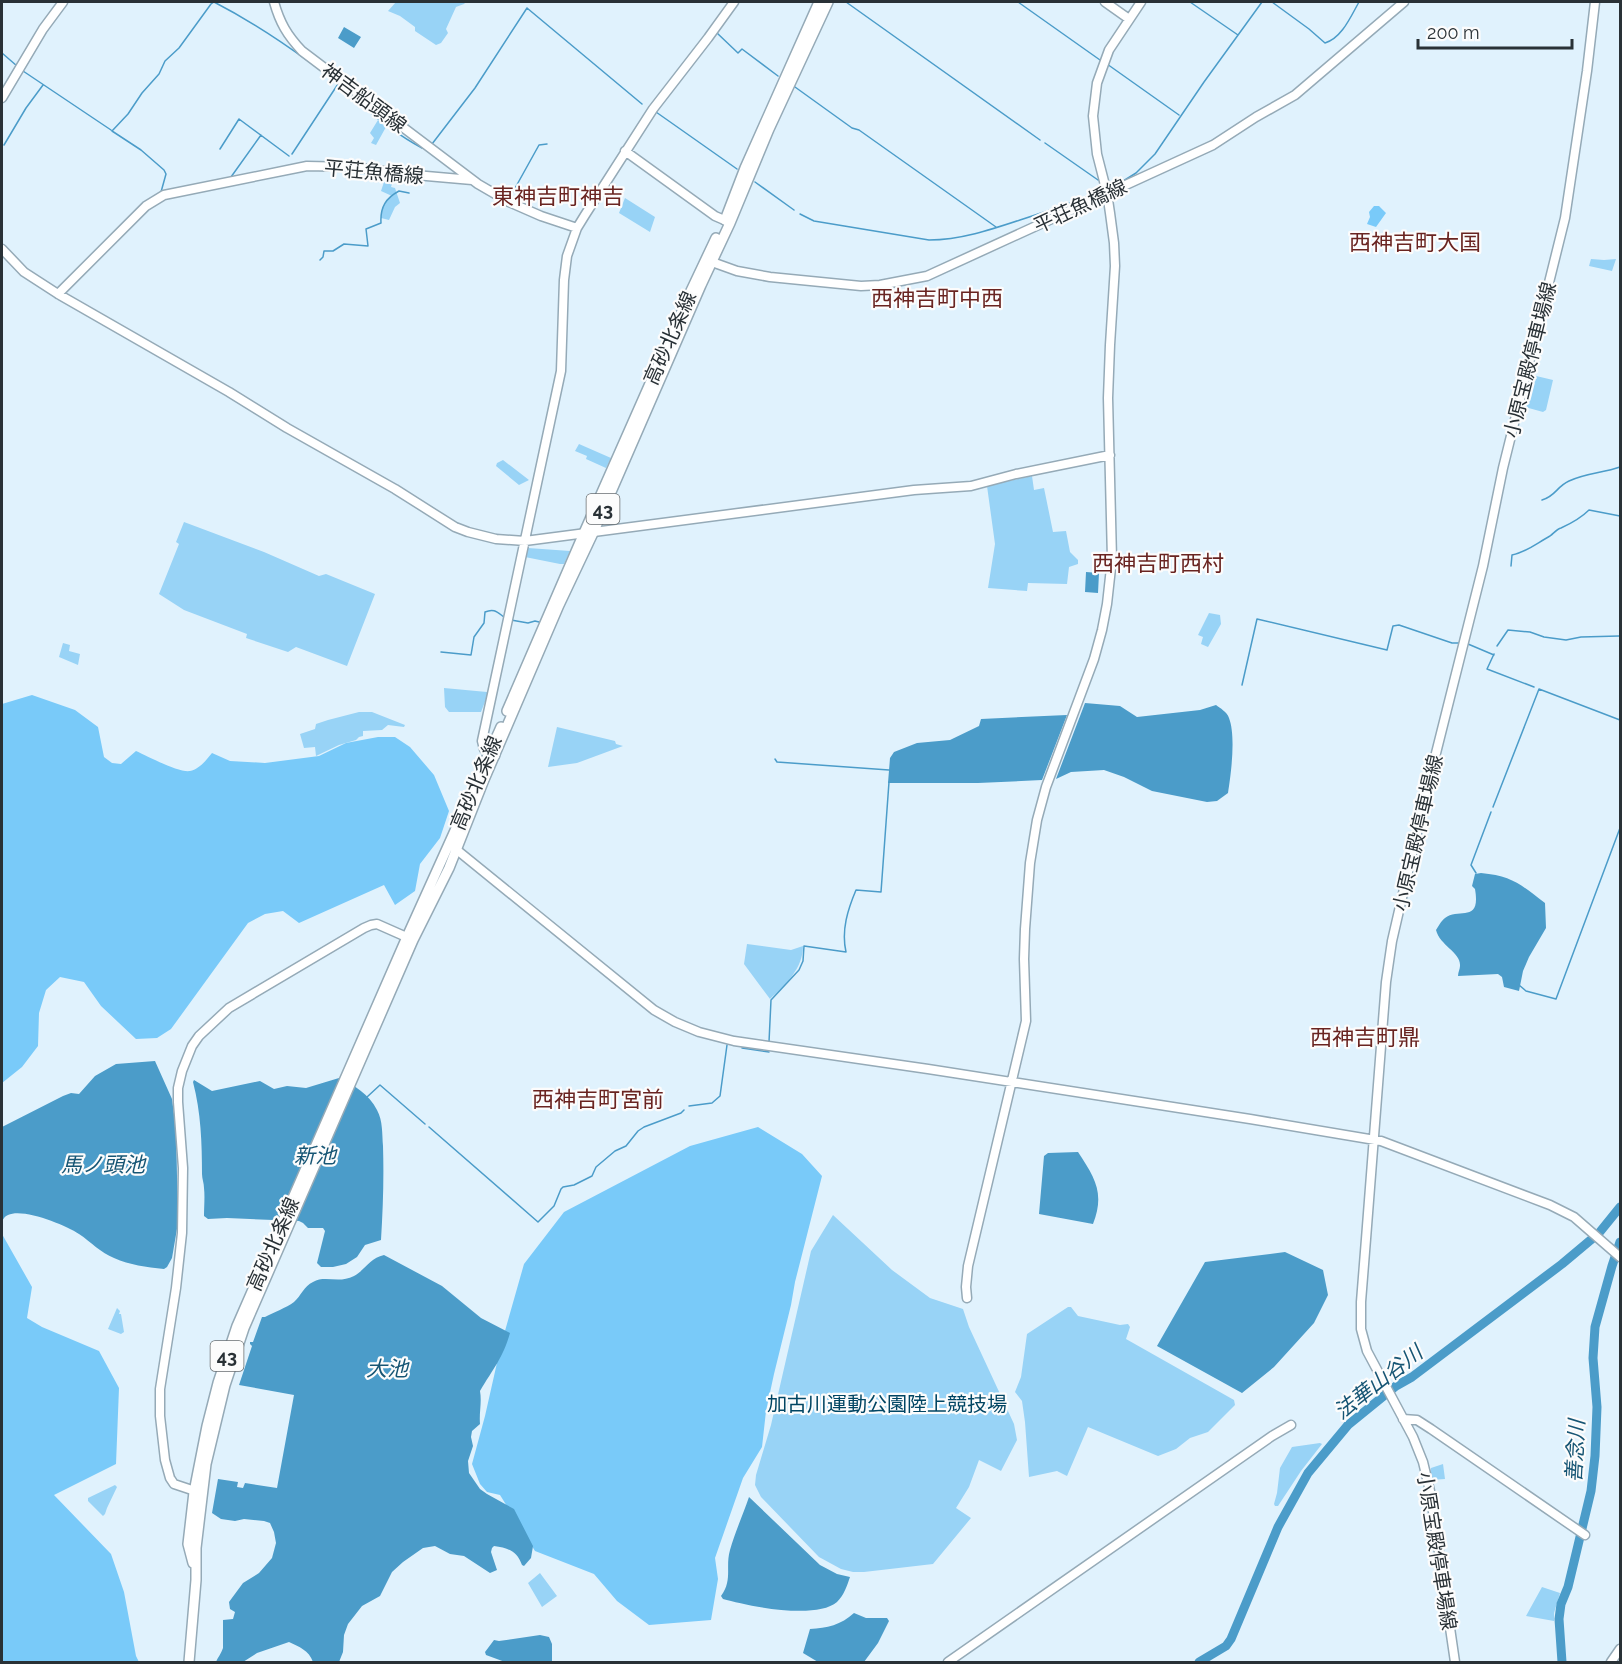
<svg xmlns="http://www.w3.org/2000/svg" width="1622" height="1664" viewBox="0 0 1622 1664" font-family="Raleway,'Noto Sans JP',sans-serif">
<rect width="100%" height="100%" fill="#e0f2fd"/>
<path fill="#98d3f6" d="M396 2H466L464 4 456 7 446 29 448 33 441 43 436 45 415 31V27L400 16 388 11Z
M378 120 386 127 376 145 371 143 374 138 370 133Z
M384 182 392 184 391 187 395 188 400 203 395 207 389 220 381 218C381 209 385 201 392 196L381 191Z
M625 198 655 217 650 232 619 213Z
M1591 259 1604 260 1616 259 1612 271 1589 266Z
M1532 375 1553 380 1546 410 1543 412 1525 407Z
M579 444 611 458 606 468 586 459 587 456 575 451Z
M503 460 529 480 519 485 496 466 497 463Z
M1032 476 1034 490 1044 488 1053 532 1066 531 1070 552 1078 560V564L1069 567 1067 584 1028 583 1027 591 988 588 995 544 987 486Z
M184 522 264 552 319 576 326 574 375 594 347 666 296 647 288 652 246 638 247 634 184 610 159 594 179 544 176 542Z
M528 548 570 551 564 564H560L525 557Z
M1209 613 1220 615 1221 624 1208 647 1201 644 1203 637 1198 635Z
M63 643 70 645 69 651 80 654 78 665 59 657Z
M444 688 487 692 488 694 481 712H449L445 707Z
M359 712H372L405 725 404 727 388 725 382 730 363 731V736L359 737 356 740 339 745 316 756 315 747 304 748 300 734 315 729 316 724 328 720Z
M557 727 615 741 616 744 623 746 577 763 548 767Z
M747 944 791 950 803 946C803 969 785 985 770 999L744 964Z
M833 1215 892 1270 930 1298 963 1309 969 1327 1014 1424 1017 1440 1001 1471 979 1460 969 1487 956 1508 971 1518 933 1564 864 1572H853L841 1569 819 1557 761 1497 755 1485 756 1475 771 1425 811 1251Z
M1068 1307H1071L1078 1316 1120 1325 1128 1324 1130 1327 1126 1339 1234 1400 1235 1405 1208 1432 1190 1438 1176 1449 1158 1456 1088 1427 1067 1476 1057 1471 1029 1477 1025 1422 1022 1401 1015 1392 1021 1377 1027 1334Z
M117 1308 120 1311 119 1314H121L124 1332 121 1334 108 1329Z
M1320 1443 1322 1444 1301 1471 1278 1506H1275L1274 1504 1277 1493 1280 1468 1292 1447Z
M1443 1464 1445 1479 1431 1480 1430 1473 1431 1468Z
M115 1485 117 1487 107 1508 105 1514 103 1516 88 1501V1498Z
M540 1573 557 1596 542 1607 528 1583Z
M1542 1587 1560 1593 1554 1613V1621L1526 1616Z"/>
<path fill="#79caf9" d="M1374 206H1379L1386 213 1376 227 1367 224 1370 217 1369 212Z
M32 695 75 710 98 727 104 757 112 763 121 764 136 751C147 756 179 773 190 771 200 769 207 759 212 753L230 761 265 763 319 756 346 743 378 737H395L410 747 434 775 449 811 440 838 420 864 415 891 395 905 384 885 299 923 283 911 265 914 248 923 171 1029 157 1038 136 1039 101 1006 84 982 60 977 46 990 39 1013 38 1046 22 1067 2 1083V704Z
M758 1127 802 1154 822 1176 795 1282 791 1305 774 1374 766 1411 762 1447 743 1478 715 1558 718 1579 711 1620 649 1625 617 1601 594 1574 535 1551 500 1495 487 1492 480 1484 472 1464 485 1416 501 1345 524 1264 564 1212 690 1146Z
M2 1234 32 1287 27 1318 42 1327 99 1351 119 1388 116 1464 54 1495 111 1554 124 1592 136 1656 139 1662H2Z"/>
<path fill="#4b9cc9" d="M344 27 361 37 354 48 338 38Z
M1086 572 1099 573 1098 593 1085 592Z
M1085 703 1120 706 1137 717 1200 710 1216 705C1220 708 1227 712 1229 718 1236 736 1231 774 1228 793L1217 801 1207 802 1152 791 1124 777 1104 770 1071 772 1056 779Z
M1067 715 1042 780 978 783H888L890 758 894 752 917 743 950 740 979 726 981 719Z
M1481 873C1513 876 1521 885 1545 903L1546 928 1529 957 1523 971 1519 991 1504 987 1502 977 1498 974 1458 976C1458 972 1460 969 1460 966 1461 952 1440 946 1436 930 1438 927 1441 921 1445 918 1459 907 1481 924 1475 889L1472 886 1475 874Z
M155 1061 172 1099 176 1129 178 1223 172 1258 167 1267 164 1269C146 1267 130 1265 114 1258 101 1253 91 1242 79 1234 65 1225 24 1208 8 1215 5 1216 4 1218 2 1221V1127L63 1096 71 1093 79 1094 95 1076 116 1064Z
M339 1078C354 1085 369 1094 377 1110 383 1121 382 1134 383 1146 384 1178 383 1208 381 1240L365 1245 357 1257 346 1264 333 1267H321L317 1263 325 1231 323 1228H308L303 1223 299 1221 227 1218 208 1219 204 1216C204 1207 205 1197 204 1188 204 1183 202 1179 202 1174 202 1143 201 1113 193 1082L194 1080 212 1091 260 1081 274 1089 287 1086 306 1088Z
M1078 1152C1095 1178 1105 1193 1093 1224L1039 1214 1044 1156 1048 1153Z
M1285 1252 1323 1270 1328 1295 1314 1323 1274 1367 1242 1393 1157 1346 1205 1262Z
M384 1255 442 1286 481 1318 510 1333C503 1358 493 1369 480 1391 482 1402 479 1413 480 1424L472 1431 471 1437 473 1446 468 1461 469 1473 480 1489 487 1494 514 1509 533 1546 531 1558 524 1566 522 1565C517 1551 508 1548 494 1546L492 1548 491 1552 497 1570 490 1573 464 1556 450 1554 435 1546 423 1548 403 1562 392 1572 380 1596 362 1606 348 1624 344 1635 343 1652 339 1662H313C309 1650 299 1647 289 1642L257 1653 243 1662H216C218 1657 221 1654 223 1648V1620L233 1619 235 1612 230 1609 229 1602 243 1583 259 1573 272 1558 276 1543 274 1532 270 1523 264 1521 244 1519 235 1521 221 1519 212 1513 218 1479 238 1482 237 1487 243 1488 245 1483 277 1488 294 1395 239 1385 252 1346 250 1344V1342H253L262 1317H265C274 1312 286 1308 294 1302 301 1296 304 1286 313 1282 325 1275 339 1284 354 1276 365 1270 370 1258 384 1255Z
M749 1497 820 1565 837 1574 850 1577C847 1586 844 1595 837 1602 816 1620 748 1606 723 1599L721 1596C733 1580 725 1567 730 1550 735 1532 743 1515 749 1497Z
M854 1613 866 1618H887L889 1621 878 1643 864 1662H818L803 1653 810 1629C827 1628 841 1625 854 1613Z
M540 1635 549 1637 552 1644V1662H505L486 1655 485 1652 494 1640 499 1641Z"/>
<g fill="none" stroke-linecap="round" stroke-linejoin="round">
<path stroke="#4b9cc9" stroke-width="1.5" d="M846 2 1040 140
M1018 2 1100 60
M1190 2 1238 35
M1272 2 1309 29 1325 43C1342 38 1351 16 1359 2
M717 33 738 53 742 49 778 76
M2 53 17 66
M1107 64 1179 115
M23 71 111 130
M333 80C342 87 349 95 358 103 378 119 399 136 422 148
M795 87 852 128 859 130 996 227
M657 110 656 112 737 169
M1045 143 1098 180
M432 144 475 88 527 8 642 104
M4 145 26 108 43 85
M220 149 239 119 289 156
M292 154 338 84
M231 177 261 135
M755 182 794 210
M1120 183 1136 173 1155 154 1204 82 1262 2
M161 192 166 174 164 170 141 150 112 131 128 114 142 93 159 74 165 61 179 48 211 4 214 2C247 19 278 39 308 61
M509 199 539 145 547 144
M800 214 814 221 929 240C960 240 990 230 1020 220 1045 212 1070 203 1095 194
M320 260 323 257 324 251H333L344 244 368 246 366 229 381 223C380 207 386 198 399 191L409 193
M1542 500C1556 496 1556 487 1569 481 1586 473 1603 473 1620 467
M1511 566 1512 555C1527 552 1537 543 1550 536 1554 533 1557 529 1561 528 1572 523 1581 518 1589 510L1620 516
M511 620 528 623 535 621 539 622
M1468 644 1494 655
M1497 646 1508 630 1530 632 1544 637 1566 640 1581 637 1619 636
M441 652 471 655 474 637 484 623 485 612C494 608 497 612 504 617
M1494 654 1487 669 1534 687
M1242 685 1257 619 1387 650 1393 626 1399 625 1452 643H1461
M775 759 777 762 889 770
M1493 807 1539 689 1620 720
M1476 873 1471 865 1491 812
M1519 985 1526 991 1556 999 1620 828
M769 1042 771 1000 799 970 803 961 804 946 846 952C841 930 848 909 856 890L881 892 889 782
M742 1048 769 1052
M367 1097 380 1085 425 1124
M689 1106 712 1103 720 1096 727 1045
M429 1127 538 1222 554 1206 561 1189 563 1187 574 1185 592 1176 596 1167 615 1151 626 1146 638 1131 644 1127 681 1113 684 1110"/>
<path stroke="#4b9cc9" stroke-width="9" d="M1199 1662 1226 1646 1231 1639 1278 1527 1308 1473 1348 1425 1396 1386 1412 1377 1562 1264 1599 1233 1620 1207
M1562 1662 1559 1619 1561 1604 1568 1587 1591 1491 1595 1456 1597 1407 1593 1358 1595 1327 1612 1266 1620 1242"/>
<defs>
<path id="secondary" d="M274 2C280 23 287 35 302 51L478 184 509 202 541 216 577 228
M1105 2 1129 19
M2 98 43 29 63 2
M625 151 715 216 729 222
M2 249 24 272 58 294 229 392 287 428 395 489 455 527 468 532 496 539 525 541 914 490 971 486 1016 474 1110 455
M712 262 737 271 770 277 861 286 880 285 927 276 1213 145 1256 117 1295 95 1404 2
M58 294 146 206 164 195 307 166 353 167 415 175 472 180
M495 756 484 749 482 741 561 371 564 280 567 256 577 228 585 215 653 109 708 38 734 2
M452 846 654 1010 675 1022 699 1032 734 1041 928 1069 1250 1119 1381 1141 1550 1205 1574 1217 1620 1257
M967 1298 966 1287 968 1266 1026 1021 1024 959 1025 929 1030 863 1037 820 1046 787 1094 659 1102 630 1107 604 1112 559 1108 398 1110 345 1115 266 1114 243 1110 213 1107 193 1097 154 1093 116 1097 83 1109 50 1141 2
M1403 1419 1417 1420 1431 1429 1585 1535
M198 1492 174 1484 170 1478 165 1460 160 1416V1389L176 1288 182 1233 183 1168 178 1102V1088L182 1071 192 1046 199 1036 229 1008 364 928 371 925 377 924 411 939
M948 1662 1272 1436 1291 1425
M1455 1662 1430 1491 1423 1462 1413 1437 1367 1351 1361 1329V1302L1366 1239 1386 982 1392 941 1428 785 1483 566 1503 468 1565 218 1587 71 1595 2
M1611 1662 1620 1649"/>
<path id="primary" d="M725 220 745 168 819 2
M507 711 584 533 690 293 716 238
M193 1563 188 1544 194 1492 207 1426 218 1383 237 1326 407 937 467 804C476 777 490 753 501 727
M189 1662 196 1580V1548L206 1464 225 1385 244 1328 413 940 449 868 483 782 559 605 594 531 701 285 730 223 769 129 828 2"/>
</defs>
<use href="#secondary" stroke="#95aab7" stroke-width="11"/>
<use href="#primary" stroke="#95aab7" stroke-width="12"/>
<use href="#secondary" stroke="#fff" stroke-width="8"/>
<use href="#primary" stroke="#fff" stroke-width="9"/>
</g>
<g text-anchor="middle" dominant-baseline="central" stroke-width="4.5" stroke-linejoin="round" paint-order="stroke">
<g fill="#fcfcfc" stroke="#686e71" stroke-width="1.5">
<rect x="586.5" y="494" width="33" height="30" rx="4.5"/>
<rect x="210.5" y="1341" width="33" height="30" rx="4.5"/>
</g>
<g font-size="18" font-weight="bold" fill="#293136">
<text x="603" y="509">43</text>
<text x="227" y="1356">43</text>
</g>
<g font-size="20" fill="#293136" stroke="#fcfcfc">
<text transform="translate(364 98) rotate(37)">神吉船頭線</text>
<text transform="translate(374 172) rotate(5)">平荘魚橋線</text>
<text transform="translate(1080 206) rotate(-25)">平荘魚橋線</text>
<text transform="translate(670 338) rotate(-66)">高砂北条線</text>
<text transform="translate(1530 360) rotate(-76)">小原宝殿停車場線</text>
<text transform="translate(476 783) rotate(-67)">高砂北条線</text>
<text transform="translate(1418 833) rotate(-77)">小原宝殿停車場線</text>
<text transform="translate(273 1244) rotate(-66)">高砂北条線</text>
<text transform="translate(1437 1551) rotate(81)">小原宝殿停車場線</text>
</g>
<g font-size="20" fill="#004563" stroke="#fcfcfc">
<text x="887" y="1404">加古川運動公園陸上競技場</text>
</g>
<g font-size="21" font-style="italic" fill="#165574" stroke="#fcfcfc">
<text x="315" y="1155">新池</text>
<text x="103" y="1164">馬ノ頭池</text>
<text x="387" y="1368">大池</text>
<text transform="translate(1378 1382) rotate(-38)">法華山谷川</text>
<text transform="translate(1575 1451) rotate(-87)">善念川</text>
</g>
<g font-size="22" fill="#692421" stroke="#fcfcfc">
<text x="558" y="196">東神吉町神吉</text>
<text x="1415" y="242">西神吉町大国</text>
<text x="937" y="298">西神吉町中西</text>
<text x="1158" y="563">西神吉町西村</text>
<text x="1365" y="1037">西神吉町鼎</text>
<text x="598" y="1099">西神吉町宮前</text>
</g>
</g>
<rect width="1622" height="1664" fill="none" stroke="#293136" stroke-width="6"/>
<path d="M1418 39v9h154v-9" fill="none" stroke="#293136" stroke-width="3"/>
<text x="1427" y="39" font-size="18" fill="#293136" stroke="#fcfcfc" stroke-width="4.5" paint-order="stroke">200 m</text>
</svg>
